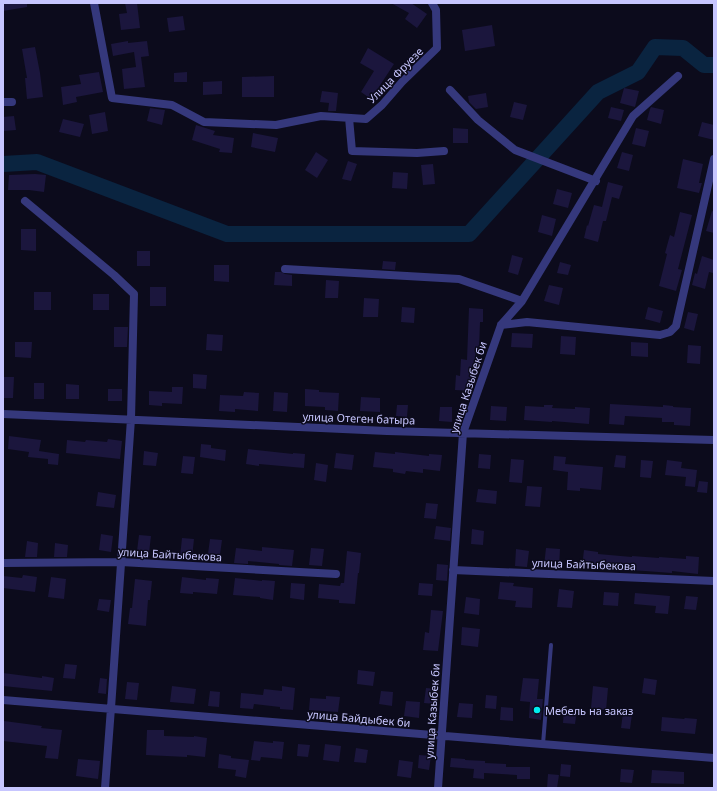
<svg xmlns="http://www.w3.org/2000/svg" width="717" height="791" viewBox="0 0 717 791" font-family="'Noto Sans',sans-serif">
<rect width="100%" height="100%" fill="#0c0b1c"/>
<g fill="none" stroke-linecap="round" stroke-linejoin="round">
<path stroke="#0a2440" stroke-width="16" d="M3 164 37 162 227 234H469L598 92 638 72 655 47 683 48 704 65H714"/>
</g>
<path fill="#1b163d" d="M3 3H27V7L3 11Z
M125 3H137L140 28 121 30 119 14 127 13Z
M391 3H411L427 14 417 28 405 19 409 13Z
M183 16 185 30 169 32 167 18Z
M492 25 495 46 465 51 462 30Z
M128 41V43L147 41 149 56 141 57 145 87 124 89 122 69 136 67 134 52 113 56 111 44Z
M35 47 40 73 43 97 27 99 25 78H27L22 49Z
M368 48 394 64 371 99 361 92 374 71 360 63Z
M99 72 103 92 76 97 77 102 63 105 61 87 81 84 79 75Z
M187 72V82H174V73Z
M274 76V97H242V77Z
M222 81V94L203 95V82Z
M624 88 639 91 635 107 620 103Z
M322 91 338 93 336 111H328L329 103 320 102Z
M486 93 488 107 476 109 469 102 468 96Z
M514 102 527 105 523 120 510 117Z
M611 107 624 110 621 121 608 118Z
M651 107 664 110 661 124 647 120 650 109Z
M150 108 165 110 162 125 147 121Z
M105 112 108 131 92 134 89 115Z
M14 116 16 130 3 131V117Z
M63 119 84 124 80 137 59 132Z
M702 122 714 125V140L698 136Z
M196 125 215 131 213 135 234 138 232 153 219 152 220 149 192 140Z
M453 128 468 129V143H453Z
M636 128 649 131 645 147 632 144Z
M253 133 278 138 275 152 251 147Z
M316 152 328 160 317 178 305 170Z
M622 152 633 155 629 171 617 168Z
M683 159 703 164 699 183H702L699 193 677 188Z
M348 161 357 164 351 181 342 179Z
M433 164 435 184 423 185 421 165Z
M393 172 408 173 407 189 392 188Z
M35 174 46 175 44 192 29 190H8L9 175Z
M608 182 623 186 619 199 612 197 606 221H603L598 242 584 238 587 225 588 226 594 205 602 207Z
M557 189 572 193 568 208 553 204Z
M712 211 714 212V233L706 231Z
M680 212 692 215 678 269 682 270 676 291 659 286 667 254 665 253 670 235 674 237Z
M542 215 556 219 552 236 538 232Z
M21 229H36V251L21 250Z
M137 251H150V266H137Z
M512 255 523 258 518 275 508 272Z
M702 256 714 260V269L713 273 709 272 705 289 692 285 695 273 697 274Z
M383 261 396 262 395 270 382 269Z
M560 262 571 265 568 275 557 273Z
M214 265H229V282L214 281Z
M275 272H281L285 274 292 275V286L274 285Z
M326 280 339 281 338 298H325Z
M549 285 563 288 559 305 544 301Z
M150 287H166V306H150Z
M34 292H51V310H34Z
M93 294H109V310H93Z
M364 298 379 299 378 317H363Z
M402 307 415 308 414 323 401 322Z
M648 307 663 311 660 323 645 319Z
M469 308 483 309V322H480L479 349H476L474 372H473L472 391 455 390 456 375 460 376 461 359 467 360Z
M688 312 698 314 694 331 684 328Z
M114 327H128L127 347H114Z
M512 333 533 334 532 348 511 347Z
M207 334 223 335 222 351 206 350Z
M561 336 576 337 575 355 560 354Z
M15 342H32L31 358 15 357Z
M631 342 648 343V357L631 356Z
M688 345 701 346 700 364 687 363Z
M193 374 207 375 206 389 193 388Z
M3 377H14L13 398H3Z
M34 383H44V399H34Z
M66 384 79 385V399H66Z
M172 387H183L182 404 162 403V406L149 405V391L172 392Z
M108 389H122V401H108Z
M305 389 319 390V392L339 393 338 411 325 410V407L305 406Z
M244 392 259 393 258 411 235 409V412L219 411 220 395 243 396Z
M274 392 288 393 287 412 273 411Z
M361 397 380 398V412L360 411Z
M610 404 663 407V405L673 406V407L691 408 690 426 674 425V422H662V418L625 416 624 425 609 424Z
M397 405H408L407 417 396 416Z
M544 405H553L552 408 575 409V407L590 408 589 424 552 421V422L524 420 525 406 544 407Z
M491 406 507 407 506 421 490 420Z
M440 407H452V422L439 421Z
M9 436 41 440 39 451 59 454 58 465 48 464V459L28 457 29 452 8 449Z
M108 439 122 441 120 459 66 453 67 440 85 442 86 440 107 442Z
M201 444 211 445V448L226 450 225 461 200 457Z
M248 449 293 454V453L305 454 304 468 259 464V466L246 464Z
M144 451 158 453 156 466 143 465Z
M375 452 395 454V452L429 456V454L442 455 440 471 423 469V473L406 471 405 474 393 472V469L373 467Z
M336 453 354 455 352 470 334 468Z
M479 454 491 455 490 469 478 468Z
M616 455 626 456 625 468 614 467Z
M183 456 195 457 193 474 181 473Z
M554 456 566 457 565 464 603 467 601 490 580 488V491L567 490 568 472 553 470Z
M511 459 524 460 522 483 509 482Z
M641 460 653 461 651 478 640 477Z
M667 460 682 462 681 468 697 470 695 487 685 486 686 477 665 475Z
M316 463 328 465 326 482 314 480Z
M699 481 708 482 707 493 697 492Z
M527 486 542 487 540 507 525 506Z
M478 489 497 491 496 504 476 502Z
M98 492 116 495 114 508 96 506Z
M426 503 438 504 436 519 424 518Z
M436 526 451 528 450 541 434 539Z
M472 529 484 531 483 545 471 544Z
M101 534 113 536 111 552 99 550Z
M139 535 151 536 149 553 137 551Z
M182 538 194 539 192 558 180 557Z
M210 539 222 540 219 562 207 561Z
M27 541 38 543 37 557H25Z
M55 543 68 545 67 557H54Z
M262 547 294 550 292 566 279 565V564L248 561V564L234 563 236 548 262 551Z
M311 548 324 549 322 566 309 565Z
M546 548 560 549 559 567 544 566Z
M516 549 529 551 527 567 515 566Z
M584 550 598 552V554L632 557V556L659 558V557L686 559V556L699 557 698 574 672 571V573L645 571 582 567Z
M347 551 361 553 359 573H358L355 604 339 603V600L318 598 319 584 340 586 341 583H344Z
M437 564 448 565 447 581 436 580Z
M23 575 37 577 35 592 3 588V576L22 578Z
M51 577 66 579 64 599 48 597Z
M182 577 206 580V578L219 579 217 594 193 592V594L180 593Z
M235 578 262 581V580L275 581 273 600 260 598V597L233 595Z
M135 579 152 581 150 600H148L146 626 128 624 130 608H132Z
M500 582 514 583 513 586 533 588 532 608 515 607 516 601 498 599Z
M291 583 305 584 304 600 290 598Z
M419 583 433 584 432 596 418 595Z
M559 589 574 591 572 608 557 607Z
M604 592 619 593 618 606 603 605Z
M635 593 670 596 668 614 655 613 656 606 634 604Z
M686 596 698 597 696 610 684 609Z
M466 597 480 599 479 615 464 613Z
M99 599 111 600 109 612 97 610Z
M431 610 443 611 438 651 423 650 425 632 429 633Z
M462 627 480 629 478 647 461 645Z
M65 664 77 665 75 679 63 678Z
M358 670 375 672 373 686 357 684Z
M3 673 42 678V676L54 678 52 691 3 686Z
M100 678 107 679 106 694 98 693Z
M523 678 539 679 537 699H543L541 720 529 718 530 702 520 701Z
M644 678 657 680 655 695 642 693Z
M127 682 139 683 137 700 125 699Z
M172 686 196 689 194 704 170 702Z
M282 686 295 688 293 710 280 709V707L254 704 253 709 240 708 241 693 263 695 264 689 282 691Z
M593 686 608 688 606 710 591 708Z
M426 688 437 689 435 704 424 703Z
M210 691 220 692 219 707 208 706Z
M381 691 393 692 392 706 379 704Z
M486 695 497 696 496 709 485 708Z
M326 696 340 697 338 712 309 710 310 698 326 699Z
M406 701 420 702 419 718 404 716Z
M459 703 473 704 472 718 457 717Z
M501 707 513 708V721L500 720Z
M564 708 577 710 575 724 563 723Z
M623 713 632 714 630 729 621 728Z
M662 717 684 719 685 718 697 719 695 734 661 731Z
M4 721 42 726 41 728 62 730 58 759 45 758 47 746 3 741Z
M147 730H164V736L194 737V736L207 738 205 757 187 755V757L146 755Z
M254 741 273 743V741L284 742 282 759 261 757 260 761 251 760Z
M298 744 310 745 308 757 297 756Z
M325 744 341 746 339 762 323 760Z
M356 748 368 750 366 763 354 762Z
M219 754 231 756V758L249 760 246 778 235 776 236 770 218 768Z
M419 755 431 756 429 770 418 768Z
M451 758 465 759V760L485 761V763L506 764V767H530V779H517V775L484 773V779L473 778 474 769 450 767Z
M78 759 100 761 98 779 76 776Z
M399 760 413 762 411 778 397 776Z
M561 764 571 765 570 777 560 776Z
M621 769 634 770 632 783 620 782Z
M652 770 684 772V784L651 783Z
M548 774 559 775 557 788H547Z"/>
<g fill="none" stroke-linecap="round" stroke-linejoin="round">
<path stroke="#35387c" stroke-width="4" d="M543 744 551 645"/>
<path stroke="#35387c" stroke-width="8" d="M94 3 112 98 172 105 204 122 276 125 321 116 366 119 382 105 402 82 437 48 436 10 432 3
M450 90 478 120 515 150 596 181
M3 102H12
M349 118 352 151 417 153 444 151
M25 201 114 275 134 294 131 419 111 708 105 788
M285 269 459 279 522 301
M501 325 527 322 660 335 670 332 676 326 714 159
M3 414 387 431 714 440
M3 563 121 562 336 574
M453 570 714 581
M3 700 714 758
M438 788 463 433 501 325 522 301 633 116 678 76"/>
</g>
<circle fill="#00eef1" stroke="#0c0b1c" stroke-width="1.5" cx="537" cy="710" r="4"/>
<g text-anchor="middle" dominant-baseline="central" stroke-width="3" stroke-linejoin="round" paint-order="stroke">
<g font-size="11" fill="#c7c6ff" stroke="#0c0b1c">
<text transform="translate(395 75) rotate(-45)">Улица Фруезе</text>
<text transform="translate(468 387) rotate(-72)">улица Казыбек би</text>
<text transform="translate(359 418) rotate(2)">улица Отеген батыра</text>
<text transform="translate(170 554) rotate(3)">улица Байтыбекова</text>
<text transform="translate(584 564) rotate(2)">улица Байтыбекова</text>
<text transform="translate(432 711) rotate(-86)">улица Казыбек би</text>
<text transform="translate(359 718) rotate(5)">улица Байдыбек би</text>
</g>
<g font-size="11" fill="#c7c6ff" stroke="#0c0b1c" text-anchor="start">
<text x="545" y="710">Мебель на заказ</text>
</g>
</g>
<rect width="717" height="791" fill="none" stroke="#c7c6ff" stroke-width="8"/>
</svg>
